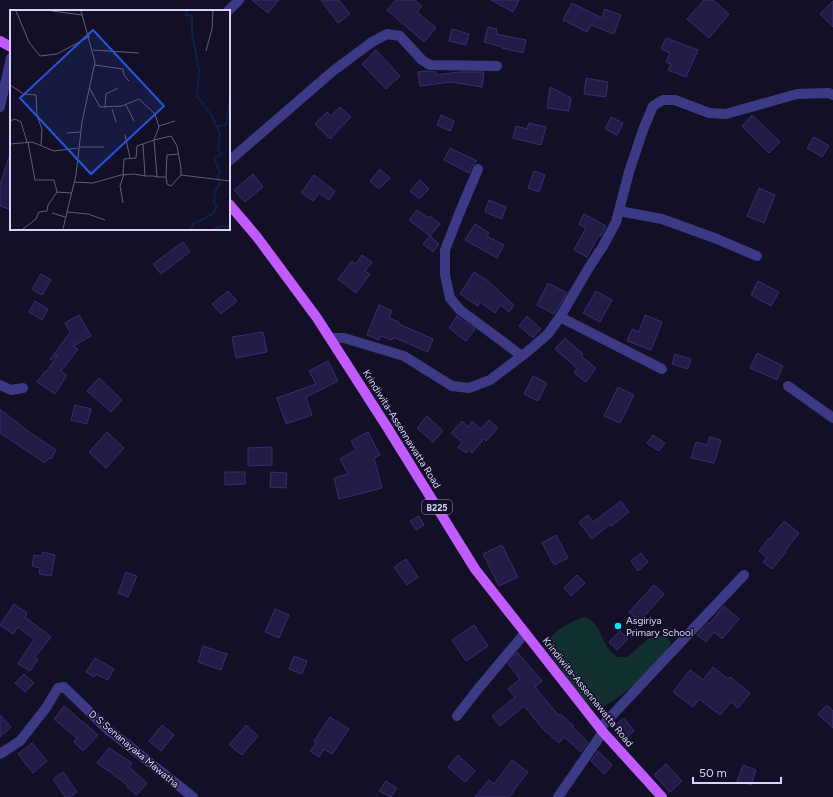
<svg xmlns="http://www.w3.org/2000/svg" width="833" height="797" viewBox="0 0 833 797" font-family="Figtree,sans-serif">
<rect width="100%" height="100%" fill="#130f26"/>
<path fill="#12302f" d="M584 617C601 624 599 634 608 648 610 651 614 654 617 657H627L653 635 665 637 671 642 668 650C647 672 627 695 599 709L591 706 576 692 545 646C554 629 567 624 584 617Z"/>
<path fill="#241b47" stroke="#3b2d73" d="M252 0H279L268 13Z
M321 0H339L350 14 338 23Z
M396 0H415L422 6 417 12 436 28 424 42 387 10Z
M491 0H519L513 12Z
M704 0H713L729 14 709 38 687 19Z
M833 1V27L820 14Z
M572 3 602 18 605 9 621 15 614 34 591 25 587 32 563 20Z
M488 27 497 29 496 34 526 40 523 53 502 48V47L484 42Z
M452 29 469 34 466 45 449 41Z
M666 38 698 50 686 77 668 70 671 64 666 62 670 53 661 49Z
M376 50 400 76 386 89 362 64Z
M428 71 436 72V75L460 72H484L482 87 451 82 420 86 418 72Z
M586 78 608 82 606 97 584 94Z
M550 87 571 98 569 111 547 108Z
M340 107 351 117 330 139 315 124 327 112 331 116Z
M441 115 454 121 450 131 437 125Z
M752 115 780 142 769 153 742 126Z
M611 117 623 123 617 135 605 129Z
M529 123 546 127 541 145 513 138 516 126 527 129Z
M814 137 829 146 822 157 807 148Z
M450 148 477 161 472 166 469 173 444 160Z
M9 157 11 158V203L9 209 0 206V185Z
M380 169 390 178 379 189 370 181Z
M534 171 545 175 539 192 528 188Z
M253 174 263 187 245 202 234 190Z
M314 175 335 191 329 200 319 193 313 201 301 193Z
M420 180 429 189 419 199 410 191Z
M759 188 775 195 764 223 747 216Z
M489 200 506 207 502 219 485 212Z
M417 210 428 218 430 216 440 224 430 236 409 220Z
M584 214 606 226 601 236 599 235 587 257 574 250 586 228 579 224Z
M475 224 489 233 487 236 504 245 497 258 465 240Z
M430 236 439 244 433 252 423 244Z
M183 242 190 252 161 274 153 264Z
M362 255 372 262 365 271 370 274 356 293 338 279 352 261 356 264Z
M474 272 488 281 514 305 509 312 500 305 495 313 480 302 478 306 460 294Z
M41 274 51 280 42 295 32 289Z
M758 281 779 292 771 306 751 295Z
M548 283 567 293 554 314 537 305Z
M228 291 237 301 221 314 212 304Z
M596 291 612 300 600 322 583 313Z
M35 301 48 309 42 320 29 312Z
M379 305 392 311 389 318 399 322V324L433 339 428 352 393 337 392 340 381 336 379 340 367 335Z
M79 315 91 336 73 346 78 349 61 371 67 375 55 394 37 382 45 371 46 372 58 355 50 360 70 332 65 323Z
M645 315 662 322 651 350 627 341 632 329 639 332Z
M457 316 475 329 466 341 449 328Z
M527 316 541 329 533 338 519 326Z
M263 332 267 352 236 358 232 337Z
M565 338 583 354 581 356 596 368 586 382 574 373 577 368 555 349Z
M757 353 783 366 777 380 750 368Z
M675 354 691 359 688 369 672 364Z
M328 361 338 381 306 397 312 415 286 424 277 398 316 384 309 371Z
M533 376 547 383 538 401 524 394Z
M99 378 122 400 111 412 87 391Z
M618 387 634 395 620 423 604 416Z
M75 405 91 409 87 424 71 420Z
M0 409 29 432 56 450 51 459 49 458 45 463 0 433Z
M427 416 443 431 433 442 417 428Z
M489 420 498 428 486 441 484 439 472 453 469 450 466 453 458 447 462 442 451 433 462 421 468 427 472 421 481 429Z
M107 432 124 448 106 468 89 452Z
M368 432 380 455 374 458 382 488 339 499 334 478 348 474 340 459 356 450 351 441Z
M653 435 665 443 659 451 647 443Z
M710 437 721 440 714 463 691 458 696 442 707 445Z
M272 447V465L248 466V448Z
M225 472H245V484L225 485Z
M271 472 287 473 286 488 270 487Z
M621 501 629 512 611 526 610 524 592 539 579 522 588 515 593 522Z
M419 516 424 525 416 530 410 521Z
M784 521 799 533 785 551 786 552 772 569 763 562 767 558 759 551 769 538 770 539Z
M556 535 568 558 554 565 542 543Z
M502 545 518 577 499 586 483 554Z
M43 552 55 555 51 576 39 574 40 568 32 566 34 555 42 556Z
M641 553 648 562 638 571 631 561Z
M406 559 418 577 407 585 394 567Z
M126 572 137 576 128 597 118 593Z
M577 575 585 583 571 596 564 588Z
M654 585 664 594 639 622 629 612Z
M14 604 27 613 25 617 51 637 35 657 38 659 30 671 18 664 34 639 18 627 13 634 0 625Z
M724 606 739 619 722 639 714 632 706 642 697 635 708 623 709 624Z
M275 609 289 615 279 638 265 632Z
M474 625 488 646 466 661 452 640Z
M620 631 628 639 617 650 609 642Z
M203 646 227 654 221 670 198 662Z
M517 652 542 681 535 687 559 716 560 714 574 726 572 727 588 742 581 752 564 737 559 743 543 729 524 706 500 726 492 716 515 697 508 689 520 679 508 664Z
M294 656 307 661 302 674 289 669Z
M95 658 114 669 108 680 96 674 94 677 86 672Z
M713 667 728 679 730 677 750 693 738 708 731 702 720 715 699 699 693 707 673 692 690 670 703 680Z
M24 674 34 683 25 692 15 683Z
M827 705 833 711V728L818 714Z
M64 706 98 735 83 751 74 742 77 738 54 719Z
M0 715 11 727 0 737Z
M330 717 349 729 332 754 324 749 319 757 310 751 316 743 314 741Z
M624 718 634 731 626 738 615 725Z
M162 725 174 735 161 751 149 741Z
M246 725 258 736 242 755 229 745Z
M32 743 47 761 33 773 18 754Z
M109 748 132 763 129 767 147 783 137 795 127 787 128 786 108 770V771L97 763Z
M598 751 612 765 604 774 591 761Z
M458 755 475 771 465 782 448 767Z
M512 760 528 772 509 797H475L489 780 494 784Z
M666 764 682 781 670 792 654 775Z
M743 765 756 770 751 785 737 781Z
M63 772 77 792 70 797H65L53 779Z
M386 781 397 788 391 797 379 791Z"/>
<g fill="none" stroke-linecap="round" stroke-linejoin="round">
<path stroke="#3d3a85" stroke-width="10" d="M228 11 239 0
M0 107 11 58
M229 161 333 71 372 42 387 34 400 36 422 60 430 65 497 66
M478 169 459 214 445 250V275L450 298 460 310 522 356
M619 211 662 219 717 239 757 256
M560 317 662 369
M330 338H344L404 356 452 386 469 388 490 380 527 352 548 334 560 317 588 269 603 246 616 222 629 172 643 130 653 106 663 100H675L709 113 726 114 797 94 829 93 833 95
M0 385 11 390 23 388
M788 386 833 418
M457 716 478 689 525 633
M600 728 744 575
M0 754 20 741 46 708 58 688 64 687 105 727 193 797
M558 797 603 732"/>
<path stroke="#c25bff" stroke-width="10" d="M0 41 11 47
M229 204 257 237 317 318 387 427 475 569 603 732 662 797"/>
</g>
<circle fill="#00e5ff" stroke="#130f26" stroke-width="1.5" cx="618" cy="626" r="4"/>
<g text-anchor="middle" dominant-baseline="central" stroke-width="3" stroke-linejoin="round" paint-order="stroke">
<rect fill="#130f26" stroke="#9e99be" stroke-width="1" x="422" y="500" width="30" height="14" rx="3"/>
<g font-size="9" font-weight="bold" fill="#d9d4ff">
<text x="437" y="507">B225</text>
</g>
<g font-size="10" fill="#d9d4ff" stroke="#130f26">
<text transform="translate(402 429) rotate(58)">Krindiwita-Assennawatta Road</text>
<text transform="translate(588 692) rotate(51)">Krindiwita-Assennawatta Road</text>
<text transform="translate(134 749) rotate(40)">D S Senanayaka Mawatha</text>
</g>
<g font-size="10" fill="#d9d4ff" stroke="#130f26" text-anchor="start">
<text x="626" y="620">Asgiriya<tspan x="626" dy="12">Primary School</tspan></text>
</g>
</g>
<g transform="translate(10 10)">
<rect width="220" height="220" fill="#130f26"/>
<path fill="none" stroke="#0c2248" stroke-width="2" d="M177 1 176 5 182 6V23L189 60 187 86 202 106 210 124 208 140 212 144 204 148 210 162 207 167 210 174 205 182 204 192 207 195 203 204 183 214 181 219M206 117 216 115 220 89M204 219 210 216 220 217"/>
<path fill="none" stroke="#625e7d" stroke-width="1" d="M6 1 19 32 30 46 47 44 80 26M42 1 72 5M83 40 129 43M196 41 202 19 203 1M85 55 113 59 114 65 119 71M0 75 14 84 26 85 27 106 32 119 31 135M80 79 90 97 112 96 129 89 145 104 149 117 144 130 127 136 126 148 114 149 113 164M116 95 124 111M95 98 96 84 108 78M102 99 106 112M0 111 5 109 11 112 17 132M149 116 165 111M57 123 70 122M115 125 120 148M18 132 25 170H44L47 182 61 183M0 134 22 132 44 141 68 138M133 134 135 166M69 137H94M171 165 220 171M156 167 157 145 169 144M64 172 83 173 111 165 124 164 135 166H144L147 167H156L157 174 161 176 171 165V158L167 136 161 126 144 130 147 167M113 193 110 176 114 164M38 195 47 182M57 202 78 204 95 210M42 203 55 207M13 219 26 209 29 202 37 201 38 195M53 219 66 165 72 112 85 52 71 1"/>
<path fill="#2655da" fill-opacity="0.15" stroke="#2655da" stroke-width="2" d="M83 20 154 96 81 164 10 88Z"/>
<rect width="220" height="220" fill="none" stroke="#d9d4ff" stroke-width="2"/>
</g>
<path d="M693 777v6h88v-6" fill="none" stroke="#d9d4ff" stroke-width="2"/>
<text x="699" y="777" font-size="12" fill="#d9d4ff" stroke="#130f26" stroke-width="3" paint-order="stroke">50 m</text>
</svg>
